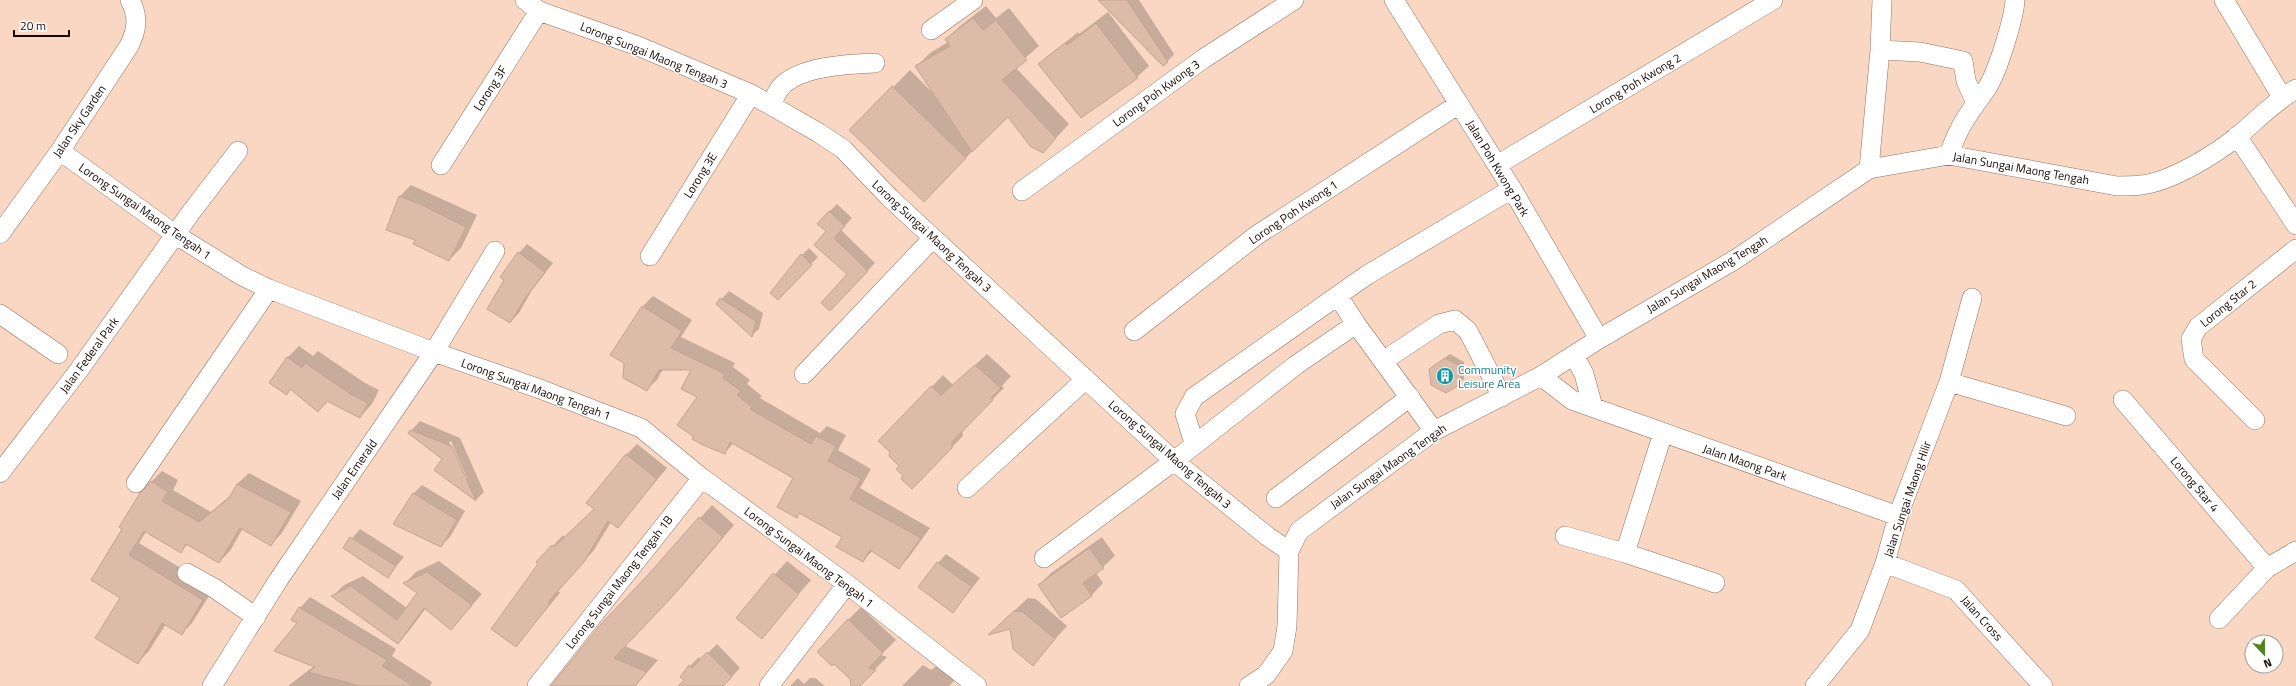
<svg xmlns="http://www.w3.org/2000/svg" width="2296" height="686" viewBox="0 0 2296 686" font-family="'Titillium Web',sans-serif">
<rect width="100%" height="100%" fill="#f9d7c3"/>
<path fill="#0003" fill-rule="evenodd" d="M1099 0H1139L1174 54 1167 62Z
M986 6 996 18 1009 8 1039 46 1015 67 1069 124 1043 152 1008 115 940 184 851 130 910 70 934 94 917 66 930 53 948 42 947 39 960 26Z
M1108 12 1149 66 1137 77 1039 64 1078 32 1079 34Z
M411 185 477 215 461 248 449 260 416 239 400 196Z
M837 204 852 218 841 230 875 263 830 310 848 274 827 231 829 212Z
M527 244 553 263 532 290 519 313 510 322 519 253Z
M809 248 818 257 778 299 802 255Z
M729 291 763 313 759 329 751 336 717 304Z
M653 296 692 320 681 337 735 363 733 367 750 380 747 384 762 396 760 398 820 433 827 426 846 435 838 450 871 469 860 488 930 528 909 557 898 568 873 550 863 561 843 537 801 512 797 516 794 478 734 443 724 453 699 397 693 369H663L657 380 646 390 643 306Z
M299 346 313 356 318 351 365 383 379 390 372 404 360 417 328 401 318 410 291 389 287 394V358Z
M987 354 1011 376 1002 386 1004 388 962 430 963 436 912 488 891 452 880 441 943 375 953 385Z
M1450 354 1464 362V379L1460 383 1430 369Z
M420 421 460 438 484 492 476 500 435 470 444 459 409 433ZM451 441 467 478H465L449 442Z
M637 444 667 468 617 527 611 522 594 550 558 591 560 593 516 646 540 563 538 562 563 535 565 537 595 509 626 455Z
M162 471 178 480 173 490 211 512 231 495 237 484 249 473 301 501 282 533 271 544 243 528 230 551 219 562 188 544 181 551 146 532 139 543 214 588 192 623 181 634 166 624 149 651 138 662 122 597 92 579 151 482Z
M422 485 465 511 450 537 441 546 413 494Z
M712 505 734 525 683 585 625 646 658 660 635 686H559L648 577Z
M360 529 404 557 388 576 345 547Z
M1102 537 1115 556 1096 573 1103 583 1092 595 1062 617 1039 585 1051 573Z
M946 554 980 578 953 612 938 563Z
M439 561 482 594 451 629 426 608 409 631 398 643 333 596 344 585 363 576 407 608 419 592 405 583 416 572Z
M787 561 811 580 761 637 737 617Z
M310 597 396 649 392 656 432 682 430 686H288L314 666 298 623 293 620 300 608Z
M1028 598 1036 599 1067 626 1033 664 1011 627 1002 622Z
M861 607 896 640 881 655 887 657 859 686H852L848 620Z
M717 644 740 668 723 686H680L685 680 681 677 690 666 699 657 701 660Z
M941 663 955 680 949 686H902L923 665 931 670Z
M798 678 804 684 810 678H815L825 686H790Z"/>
<path fill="#dcbba8" stroke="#c4a491" d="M1098 0H1127L1168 62 1163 66Z
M973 18 983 30 996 20 1027 60 1002 80 1056 138 1043 153 1030 146 1008 117 972 152 915 66 950 46 945 39Z
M1096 23 1138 78 1081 118 1038 64 1066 42 1067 45Z
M892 86 966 158 924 202 849 130Z
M399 196 420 204 466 227 449 261 413 244 415 240 386 230Z
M829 211 845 226 834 238 868 271 830 311 821 303 847 274 814 245 826 231 817 224Z
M518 252 545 272 524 300 510 323 487 309 504 280 500 277Z
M801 254 812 265 778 300 770 293Z
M720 298 756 321 752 337 716 304Z
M642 306 682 331 671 348 725 374 723 378 741 391 737 395 752 407 750 409 811 444 816 436 836 446 828 461 861 479 850 499 921 538 899 569 870 550 863 562 836 547 842 537 799 513 797 518 777 507 793 478 730 442 725 454 703 445 692 439 693 436 677 425 697 397 681 389 691 370H659L647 391 623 378 624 363 610 355Z
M287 357 302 368 305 363 352 395 368 403 360 418 327 401 318 412 290 389 287 395 269 383Z
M1445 358 1460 366 1461 384 1446 393 1431 385 1429 369Z
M975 365 1001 388 991 398 993 400 952 442V448L912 489 901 479 903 476 896 469 899 466 889 456 890 452 878 441 931 386 941 395Z
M410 430 452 446 476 501 434 470 442 459 408 433Z
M626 454 657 479 618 528 608 521 584 562 548 602 550 604 516 647 491 629 538 564 536 562 552 545 554 547 594 509 586 503Z
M151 481 168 492 162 501 199 522 229 498 237 484 291 512 271 546 240 528 219 563 186 544 181 553 144 531 129 555 203 600 182 635 162 623 138 664 95 638 120 598 91 580 122 529 119 527 140 493Z
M413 493 457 520 441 547 393 524Z
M699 517 723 537 671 598 614 658 647 672 635 686H551L601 624 647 576Z
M350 537 396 566 388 578 343 548Z
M1089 548 1104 568 1083 583 1092 596 1061 618 1038 585Z
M937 562 972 587 953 613 918 587Z
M427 572 472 605 451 630 424 608 398 644 331 596 351 586 397 620 417 593 403 583Z
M773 573 799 594 762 639 736 618Z
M299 607 387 660 382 666 413 686H360L308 672 315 667 274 651 297 623 291 620Z
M1014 611 1023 612 1055 639 1033 666 1013 649 1010 629 988 635Z
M848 619 883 653 869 668 876 670 860 686H851L850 679 834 664 832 666 817 652Z
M707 652 732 677 723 686H678L684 680 680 677 689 665 692 668Z"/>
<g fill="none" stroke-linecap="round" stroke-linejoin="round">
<defs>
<path id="minor" d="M525 0 539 11 638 46 751 94 819 133 843 149 890 198 1174 461 1267 536 1289 551
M1394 0 1512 189 1599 339
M2224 0 2282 97
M931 30 973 0
M1880 50 1920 52 1963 61 1966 81 1975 101
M771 105C774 100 776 93 780 88 798 66 849 64 875 63
M2237 136 2296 225
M60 151 176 235 242 276 269 289 434 352 540 389 641 428 702 478 847 584 977 686
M1949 155C1959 125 1969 113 1987 88 1997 73 2014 19 2015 0
M441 165 539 11
M1497 165 1773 0
M1869 169 1880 50 1882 0
M1022 191 1203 59 1294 0
M0 234 60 151 129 46C137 30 139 17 130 0
M650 256 751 94
M1338 296 1356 324
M0 314 58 354
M1134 331 1257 235 1459 104
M1574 355 1584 374 1593 407
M1383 361 1439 324 1455 320 1468 331 1502 397
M804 374 933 238
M1541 376 1572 400 1898 516
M1949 382 2066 416
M2123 400 2267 568
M2255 420 2194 359 2191 339 2198 327 2296 249
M1194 443 1185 414 1194 397 1367 275 1512 189
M0 473 79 370 192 211 238 151
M136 483 269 289
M967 488 1086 379
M1276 498 1410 397
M1565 536 1625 553 1715 583
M1625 553 1663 433
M1044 558 1174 461 1296 365 1356 324 1434 431
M1885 563 1956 590 2043 686
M187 573 214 588 256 617
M2219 619 2267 568 2296 551
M212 686 279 579 434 352 495 251
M537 686 702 478
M769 686 847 584
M1249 686 1266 675 1283 651 1287 626 1289 551 1299 531 1434 431 1541 376 1599 339 1736 259 1869 169 1949 155 2117 186C2125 186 2133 186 2141 185 2171 182 2216 154 2239 135 2258 119 2275 101 2296 89
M1815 686 1860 630 1885 563 1898 516 1949 382 1972 298"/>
</defs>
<use href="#minor" stroke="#927462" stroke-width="20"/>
<use href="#minor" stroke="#fff" stroke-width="19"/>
</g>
<defs>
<symbol id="building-disc" viewBox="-11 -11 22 22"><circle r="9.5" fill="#0f9aa8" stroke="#fff"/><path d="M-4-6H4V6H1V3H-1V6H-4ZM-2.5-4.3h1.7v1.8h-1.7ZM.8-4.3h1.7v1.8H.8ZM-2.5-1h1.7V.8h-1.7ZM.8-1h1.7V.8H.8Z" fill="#fff"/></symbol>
</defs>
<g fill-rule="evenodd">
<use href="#building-disc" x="1435" y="366" width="20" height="20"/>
</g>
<g text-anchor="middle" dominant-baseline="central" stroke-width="3" stroke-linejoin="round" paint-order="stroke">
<g font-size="12" fill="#150a05" stroke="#fff">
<text transform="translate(654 55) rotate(22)">Lorong Sungai Maong Tengah 3</text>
<text transform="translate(1635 83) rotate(-31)">Lorong Poh Kwong 2</text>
<text transform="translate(490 88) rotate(-57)">Lorong 3F</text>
<text transform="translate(1156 93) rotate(-36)">Lorong Poh Kwong 3</text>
<text transform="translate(79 121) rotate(-56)">Jalan Sky Garden</text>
<text transform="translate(1498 168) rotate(59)">Jalan Poh Kwong Park</text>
<text transform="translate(2021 168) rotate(10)">Jalan Sungai Maong Tengah</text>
<text transform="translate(700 175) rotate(-58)">Lorong 3E</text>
<text transform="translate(145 211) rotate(35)">Lorong Sungai Maong Tengah 1</text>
<text transform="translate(1293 212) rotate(-34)">Lorong Poh Kwong 1</text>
<text transform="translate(932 236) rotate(43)">Lorong Sungai Maong Tengah 3</text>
<text transform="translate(1707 274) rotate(-31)">Jalan Sungai Maong Tengah</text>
<text transform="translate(2228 303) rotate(-39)">Lorong Star 2</text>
<text transform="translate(89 355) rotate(-54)">Jalan Federal Park</text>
<text transform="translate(536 389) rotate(20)">Lorong Sungai Maong Tengah 1</text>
<text transform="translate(1170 454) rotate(41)">Lorong Sungai Maong Tengah 3</text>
<text transform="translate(1745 462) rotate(19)">Jalan Maong Park</text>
<text transform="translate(1388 466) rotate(-35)">Jalan Sungai Maong Tengah</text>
<text transform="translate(354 469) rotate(-55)">Jalan Emerald</text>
<text transform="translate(2195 484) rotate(50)">Lorong Star 4</text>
<text transform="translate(1907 499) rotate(-71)">Jalan Sungai Maong Hilir</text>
<text transform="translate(809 557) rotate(37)">Lorong Sungai Maong Tengah 1</text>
<text transform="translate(619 582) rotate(-52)">Lorong Sungai Maong Tengah 1B</text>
<text transform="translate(1982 618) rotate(48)">Jalan Cross</text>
</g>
<g font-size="12" fill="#0d838f" stroke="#fff" text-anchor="start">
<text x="1458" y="369">Community<tspan x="1458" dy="14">Leisure Area</tspan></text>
</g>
</g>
<g transform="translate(2264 654) rotate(158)"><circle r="19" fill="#ffffff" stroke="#a19d9b"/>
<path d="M0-3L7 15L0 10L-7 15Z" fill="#51851d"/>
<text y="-6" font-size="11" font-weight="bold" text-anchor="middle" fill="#150a05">N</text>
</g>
<path d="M14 30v6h55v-6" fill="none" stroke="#150a05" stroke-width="2"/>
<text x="20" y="30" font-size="12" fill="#150a05" stroke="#ffffff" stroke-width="3" paint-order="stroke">20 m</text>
</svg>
